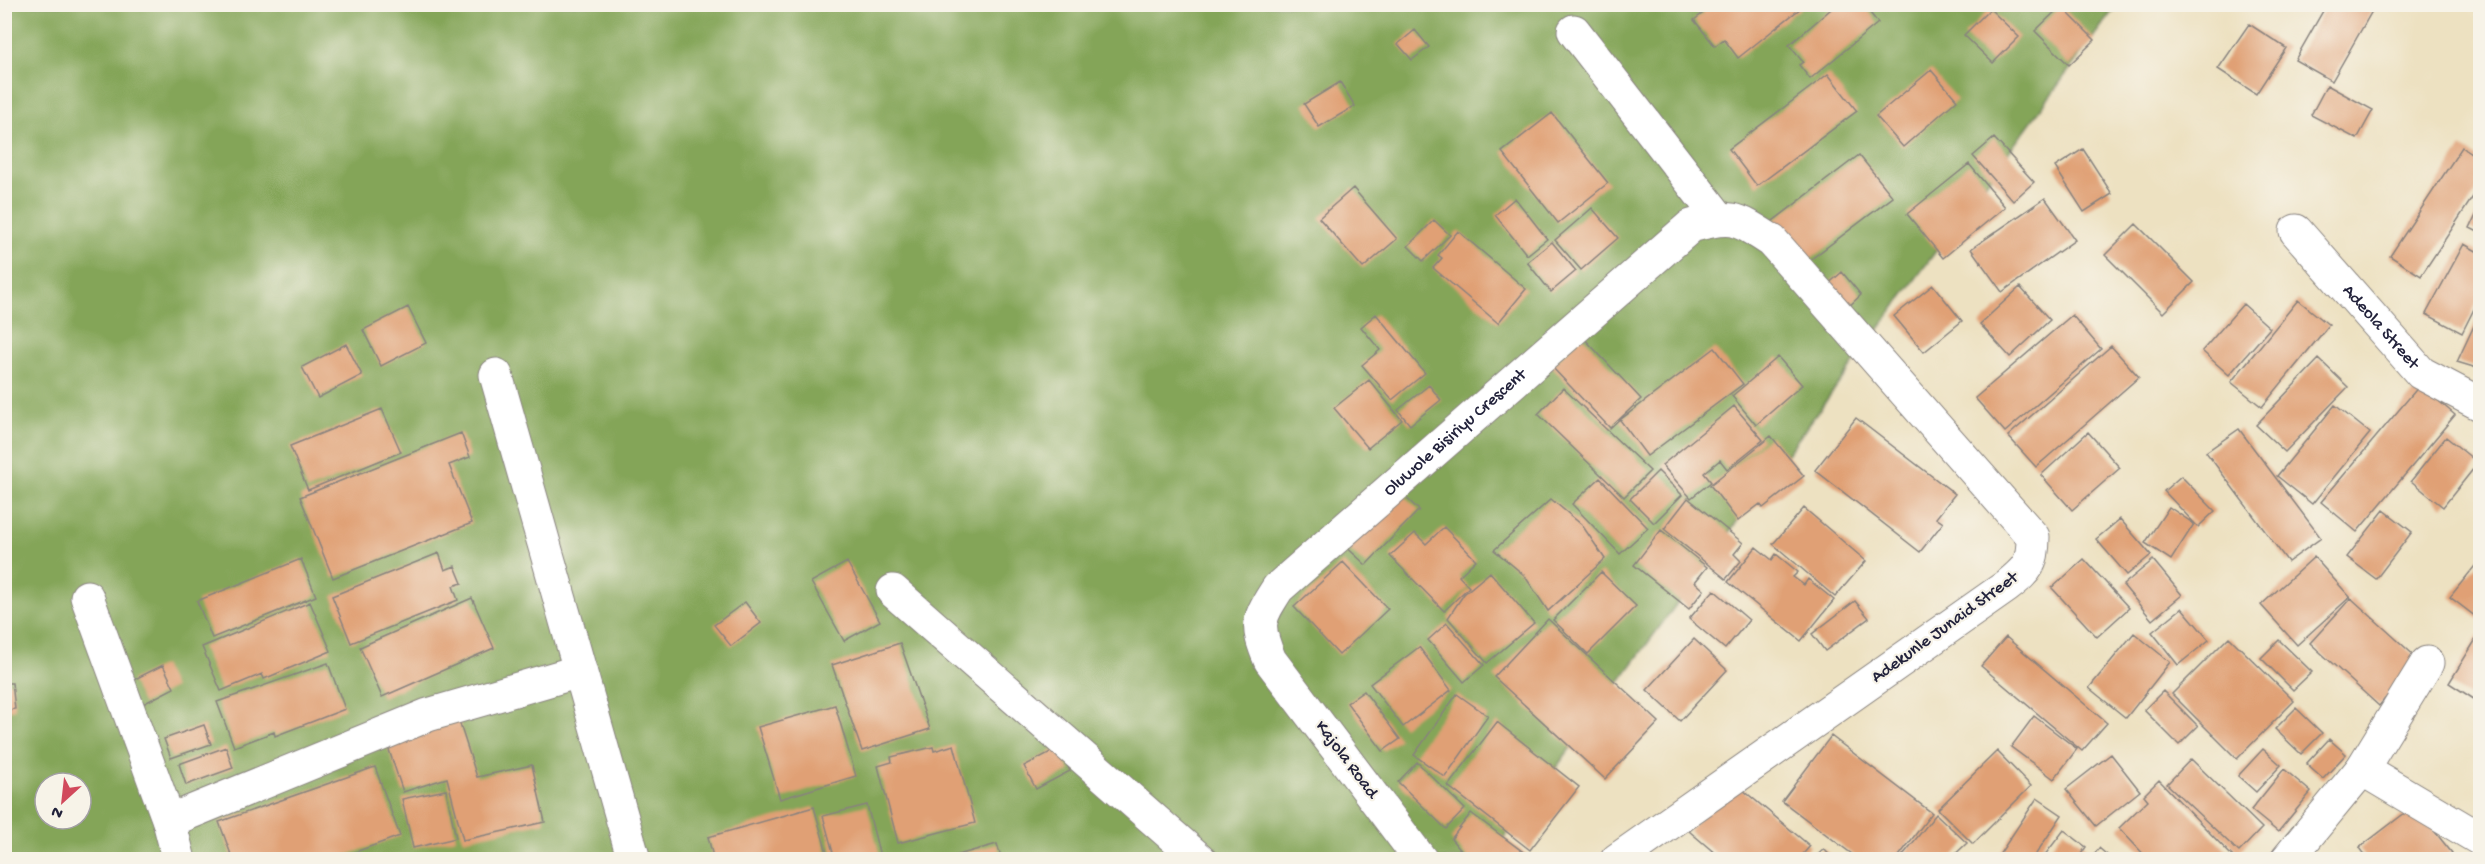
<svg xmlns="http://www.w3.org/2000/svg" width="2485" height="864" viewBox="0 0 2485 864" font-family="'Gochi Hand',sans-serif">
<rect width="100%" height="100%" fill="#f7f3e8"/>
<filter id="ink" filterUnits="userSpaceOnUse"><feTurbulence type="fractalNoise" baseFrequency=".0167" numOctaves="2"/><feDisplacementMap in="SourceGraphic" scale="12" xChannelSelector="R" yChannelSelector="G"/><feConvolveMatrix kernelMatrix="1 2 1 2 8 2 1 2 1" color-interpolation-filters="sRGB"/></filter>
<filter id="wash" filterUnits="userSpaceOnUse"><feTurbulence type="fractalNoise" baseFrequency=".008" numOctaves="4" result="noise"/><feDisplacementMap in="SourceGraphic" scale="24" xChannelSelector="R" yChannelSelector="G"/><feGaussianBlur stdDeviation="1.35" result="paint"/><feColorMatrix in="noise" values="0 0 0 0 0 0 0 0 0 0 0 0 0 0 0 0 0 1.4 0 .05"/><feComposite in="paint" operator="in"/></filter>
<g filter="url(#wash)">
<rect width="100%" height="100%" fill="#ede1c1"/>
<path fill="#84a559" stroke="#53644a" stroke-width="1.5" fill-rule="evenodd" d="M5 5H2117L1489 859 5 860ZM45 783H81V819H45Z"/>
<g id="blocks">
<path fill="#e0a075" d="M1696 4H1806L1738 58 1724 39 1715 46 1694 20 1703 13Z
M1837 4H1863L1878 23 1810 79 1799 65 1803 62 1789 45Z
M2327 4H2376L2332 81 2295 60Z
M2061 6 2095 40 2069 65 2035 31Z
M1990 9 2019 37 1993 63 1964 35Z
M2249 24 2286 48 2256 94 2218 69Z
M1415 30 1429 47 1412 60 1398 44Z
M1931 70 1957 100 1903 147 1876 116Z
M1828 74 1857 111 1757 186 1729 149Z
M1340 82 1355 106 1319 127 1304 104Z
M2327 85 2373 110 2357 139 2311 115Z
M1552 113 1608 183 1558 223 1502 152Z
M1994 138 2034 182 2013 201 1973 156Z
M2462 147 2480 159V186L2421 276 2390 256Z
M2083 149 2112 194 2084 212 2055 167Z
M1859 155 1893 197 1802 266 1769 224Z
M1969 164 2005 207 1943 258 1907 214Z
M1353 188 1397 239 1363 268 1319 218Z
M1515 198 1547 239 1527 255 1495 215Z
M2045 198 2075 240 2002 292 1971 249Z
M2480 207V233L2470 228Z
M1592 208 1618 238 1581 270 1555 240Z
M1434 220 1450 235 1423 261 1408 246Z
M2136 224 2194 282 2163 313 2105 255Z
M1458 231 1526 289 1498 323 1433 268 1442 258 1438 255Z
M1552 242 1576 271 1551 292 1527 262Z
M2464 244 2480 253V297L2462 333 2426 314Z
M1842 272 1861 295 1846 309 1826 286Z
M1933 285 1962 321 1924 352 1894 316Z
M2020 287 2050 320 2010 357 1980 324Z
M2298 300 2329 325 2262 407 2231 382Z
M2243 304 2270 328 2229 375 2202 351Z
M408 307 426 343 381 366 363 330Z
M2480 313V369L2457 362Z
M1376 314 1425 373 1392 400 1362 365 1380 350 1361 327Z
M2072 315 2101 349 2005 432 1975 398Z
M1582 336 1641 399 1610 428 1551 366Z
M346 344 362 375 318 398 302 367Z
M2111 346 2139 377 2036 467 2008 436Z
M1715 348 1743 384 1647 456 1620 420Z
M1778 357 1802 385 1756 425 1732 396Z
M2319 359 2348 387 2285 452 2256 425Z
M1369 380 1402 420 1368 448 1334 408Z
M1429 385 1441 400 1410 425 1398 410Z
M2420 385 2455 415 2357 532 2321 502Z
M1563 388 1650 471 1624 497 1538 414Z
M2335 405 2370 433 2312 504 2277 476Z
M1734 406 1763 440 1727 469 1720 460 1704 473 1711 482 1691 498 1662 465Z
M382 409 401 452 308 490 290 446Z
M1856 418 1955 494 1936 518 1943 523 1920 552 1815 470Z
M2239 429 2321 538 2288 562 2206 452Z
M2088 432 2120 468 2072 510 2041 475Z
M461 433 470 457 449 465 472 523 333 578 300 497Z
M1771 436 1804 476 1763 508 1760 504 1738 521 1710 485Z
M2446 437 2478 463 2443 507 2411 481Z
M1658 471 1682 495 1654 523 1630 499Z
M2181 476 2215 511 2198 527 2164 491Z
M1600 478 1648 528 1620 554 1572 504Z
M1396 488 1419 510 1366 565 1342 543Z
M1688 498 1743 543 1734 554 1741 561 1726 579 1664 529Z
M1551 499 1582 525 1605 559 1548 611 1524 575 1494 550Z
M2169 507 2194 524 2171 560 2145 543Z
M1804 508 1866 561 1835 597 1773 544Z
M2384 510 2412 532 2376 579 2347 557Z
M2120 519 2151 555 2127 575 2096 539Z
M1444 527 1476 560 1459 576 1469 587 1444 611 1390 556 1415 533 1426 544Z
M1661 530 1707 567 1695 582 1704 590 1689 609 1634 565Z
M1756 547 1772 560 1776 554 1798 572 1793 577 1804 585 1808 579 1834 600 1801 641 1728 582Z
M439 553 445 570 455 566 462 583 453 586 458 600 351 643 332 596Z
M2314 557 2350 597 2297 645 2261 605Z
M301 559 316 596 212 638 197 601Z
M2084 559 2129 608 2097 637 2052 588Z
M2153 560 2182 595 2152 620 2123 585Z
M847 562 880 621 844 641 811 582Z
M1343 562 1388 609 1339 655 1294 607Z
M2478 562 2480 564V620L2450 597Z
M1490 572 1534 623 1487 663 1448 618 1464 594Z
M1601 572 1636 606 1588 654 1553 620Z
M1714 590 1749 620 1725 649 1689 619Z
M472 598 494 648 382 697 360 647Z
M2351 598 2418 659 2379 706 2310 643Z
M1855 601 1869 618 1825 651 1812 634Z
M310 602 331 651 264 679 262 674 221 691 202 647Z
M745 602 761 623 731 646 714 625Z
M2182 608 2209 640 2178 665 2152 632Z
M1548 619 1659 722 1605 779 1494 677Z
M1447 623 1484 665 1464 682 1428 640Z
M2134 633 2170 662 2126 718 2089 688Z
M2478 636 2480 637V703L2449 683Z
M2006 637 2107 723 2082 751 1981 666Z
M2229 637 2294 701 2237 759 2172 694Z
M1694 639 1727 670 1680 721 1647 690Z
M2279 640 2312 672 2293 690 2261 658Z
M900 643 930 729 862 751 832 665Z
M1419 647 1451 690 1403 727 1370 684Z
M328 663 345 709 275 736 274 732 234 747 217 702Z
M163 665 174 688 143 704 131 681Z
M4 683H12L15 709 4 711Z
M1364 691 1400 739 1383 751 1347 703Z
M2163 691 2198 726 2179 745 2144 710Z
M1457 694 1488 716 1445 777 1414 755Z
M835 705 856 776 780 799 758 727Z
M2296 708 2322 733 2301 754 2275 729Z
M2034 716 2077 749 2054 779 2011 747Z
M459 721 477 777 532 765 545 822 463 840 447 778 403 792 387 744Z
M1497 722 1579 787 1530 850 1448 786Z
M204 725 211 744 171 758 164 739Z
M1831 736 1932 813 1896 860H1860L1782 801Z
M2329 739 2346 754 2323 779 2306 764Z
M954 745 975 823 898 843 878 766 892 762 891 757 933 747 934 751Z
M226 747 233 768 186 785 179 764Z
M1058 748 1070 771 1036 789 1024 766Z
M2263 749 2281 765 2256 792 2238 776Z
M1997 751 2031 786 1973 844 1938 809Z
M2111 754 2140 791 2096 826 2066 789Z
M2191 759 2262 828 2239 852 2167 784Z
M1417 762 1465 809 1446 829 1398 782Z
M375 767 400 836 333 860H233L219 822Z
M2284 769 2311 792 2278 832 2251 810Z
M1731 780 1810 846 1798 860H1723L1689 831Z
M2159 780 2233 857 2230 860H2149L2119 828 2148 800 2144 795Z
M446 790 456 838 413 848 402 799Z
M2037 798 2062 815 2032 860H2000L1997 858Z
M867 805 881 860H835L823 816Z
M2414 806 2452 853 2443 860H2368L2359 848Z
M814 807 829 860H706L713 857 708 837Z
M1471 813 1534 860H1469L1451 839Z
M1936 814 1967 843 1949 860H1899Z
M2064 830 2086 847 2077 860H2041Z
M997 844 1002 860H955L954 856Z
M2099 848 2113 860H2090Z
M1824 849 1834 860H1812Z"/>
</g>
</g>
<g filter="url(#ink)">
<use href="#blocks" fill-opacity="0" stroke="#88827e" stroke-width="1.5"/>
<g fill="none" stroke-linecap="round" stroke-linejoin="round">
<defs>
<g id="minor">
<path d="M1574 31 1719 218"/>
<path id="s1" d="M2296 231 2421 373 2480 404"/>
<path d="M496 375 634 860"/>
<path d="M893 591 1200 860"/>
<path d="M87 597 169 821 179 860"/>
<path d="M2362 769 2480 839"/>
<path d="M169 821 428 715 580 671"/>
<path id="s2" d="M1421 860 1270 660C1255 624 1258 619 1278 588L1691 226C1733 214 1736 218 1772 241L2033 537C2033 564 2028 569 2007 586L1617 860"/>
<path d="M2287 860 2362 769 2427 663"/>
</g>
</defs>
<use href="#minor" stroke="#88827e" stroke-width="35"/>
<use href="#minor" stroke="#fff" stroke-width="33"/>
</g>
</g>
<g text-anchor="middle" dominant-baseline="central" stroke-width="4.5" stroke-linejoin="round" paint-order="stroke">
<g font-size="18" fill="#22223b" stroke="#f7f3e8">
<text stroke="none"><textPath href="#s1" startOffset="128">Adeola Street</textPath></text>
<text stroke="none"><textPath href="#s2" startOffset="564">Oluwole Bisiriyu Crescent</textPath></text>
<text transform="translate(1945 628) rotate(-36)">Adekunle Junaid Street</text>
<text transform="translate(1346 760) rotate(53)">Kajola Road</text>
</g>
</g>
<rect width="2485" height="864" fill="none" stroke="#f7f3e8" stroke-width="24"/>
<g transform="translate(63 801) rotate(207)"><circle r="28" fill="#f7f3e8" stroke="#a29fa3" stroke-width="1.5"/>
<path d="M0-4.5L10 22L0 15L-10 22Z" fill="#d1495b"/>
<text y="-9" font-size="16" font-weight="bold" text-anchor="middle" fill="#22223b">N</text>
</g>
</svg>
